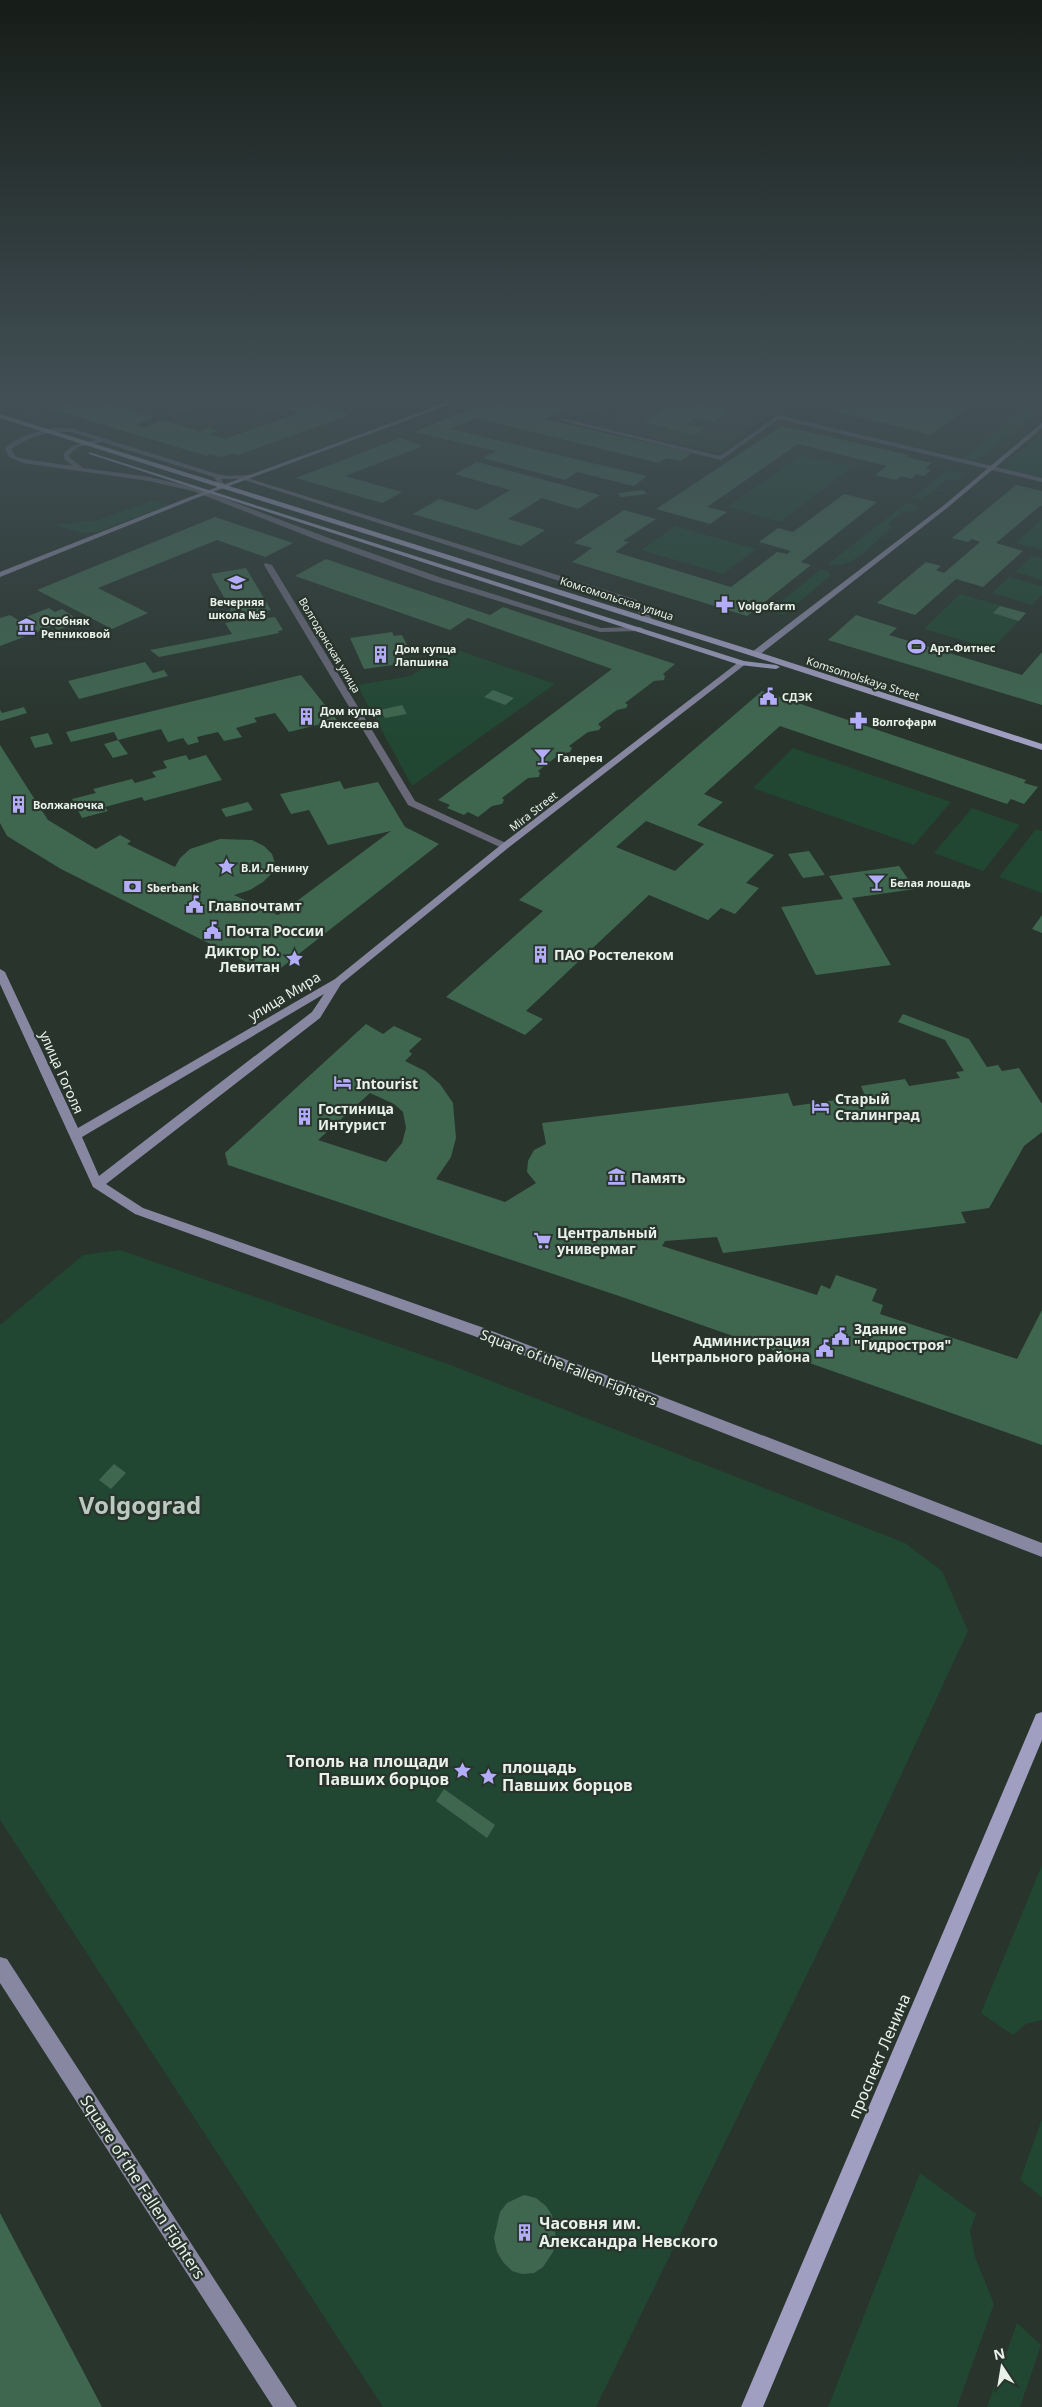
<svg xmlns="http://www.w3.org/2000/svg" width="1042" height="2407" viewBox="0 0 1042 2407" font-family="'Noto Sans',sans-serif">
<rect width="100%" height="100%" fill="#28342c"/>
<path fill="#2f4136" d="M639 402H718L772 414 718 453 600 426Z"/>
<path fill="#214732" d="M1023 410 1037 413 976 461 961 459Z
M1042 434V477L1008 469 1005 464 1006 462Z
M801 455 852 467 780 522 728 507Z
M948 470 964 474 957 480 948 479 935 489 942 490 941 492 933 491 923 499 912 498Z
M151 501 168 505 97 532 84 533 54 525 98 520Z
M908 502 918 508 913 512 904 511 888 523 892 527C874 542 853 571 828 564Z
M1042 519V550L1016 543Z
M675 526 756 549 723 574 641 550Z
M1032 556 1042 558V580L1015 572Z
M821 569 829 572 831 575 784 615 770 611Z
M1009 577 1042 586V595L1032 605 992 593Z
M960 594 1026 613 992 649 924 629Z
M452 648 555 684 412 786 357 685 411 676Z
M793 748 951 802 914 845 753 788Z
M972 808 1020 825 983 871 934 853Z
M1036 829 1042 831V893L999 877Z
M120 1250 448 1364 905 1543 942 1571 968 1631 836 1915 596 2407H383L0 1820V1325L83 1255Z
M1042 1865V2020L1026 2024 1013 2035 981 2013Z
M1042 2119V2197L1020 2180Z
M920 2173 976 2214 970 2231 975 2257 994 2304 957 2407H828Z
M1017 2323 1041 2345 1020 2407H987Z"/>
<path fill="#3f674f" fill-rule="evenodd" d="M17 402H37L43 406 32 410 15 403Z
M72 402H104L155 417 135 425 144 428 163 420 200 432 209 428 218 431 209 434 225 439 298 413 282 407 267 413 261 410 277 404 271 402H313L349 415 238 455 233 453 221 457 210 454 207 456 51 409Z
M157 402H190L200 406 180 412Z
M504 402H618L593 412 575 406 544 419 692 453 681 461 666 458 659 463 476 418 451 429 647 476 634 486 577 472 565 480 483 458 496 451 414 432 482 405 492 408Z
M669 402H692L730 410 713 422 695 418 686 424 705 428 695 435 644 422 666 407 662 406Z
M753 402H767L758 409 747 406Z
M849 402H969L974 403 931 435 835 411Z
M782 426 909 455 906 457 932 463 925 468 931 470 924 476 916 474 911 479 901 476 896 480 875 475 887 466 798 444 707 507 727 512 710 524 656 509Z
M400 438 423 446 345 476 402 492 382 503 296 478Z
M477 462 600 495 578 509 542 498 508 519 545 530 521 546 413 514 439 499 477 510 510 490 455 474Z
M1016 485 1042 491V506H1040L996 543 1023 551 983 587 956 579 915 615 877 603 926 562 941 566 936 570 944 573 980 542 972 539 968 542 952 538Z
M643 490 647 494 621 497 618 493Z
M844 494 877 502 801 562 811 565 747 616 572 562 592 548 574 543 624 510 656 519 623 541 629 542 615 552 731 587 777 552 787 554 791 551 759 542 778 528 793 532Z
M215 517 293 543 265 557 217 540 98 588 148 613 112 629 37 590Z
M326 559 490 615 503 607 675 664 663 674 665 676 664 680 654 681 625 703 628 705 626 708 617 710 598 724 601 727 599 730 588 732 569 746 572 748 570 752 560 754 538 771 540 773 539 777 528 778 502 798 504 800 502 804 492 806 478 817 468 812 464 815 447 808 450 805 438 800 612 669 468 618 450 630 295 576Z
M246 568 271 610 223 619 219 612 231 610 211 574Z
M1000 606 1026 613 1019 621 993 613Z
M49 608 55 612 62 609 80 621 58 630 53 626 0 646V618L10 615 18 620Z
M266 615 268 618 275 617 283 630 278 631 279 633 159 657 150 650 232 634 225 623Z
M856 615 897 628 889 635 1022 675 1042 652V705L828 640Z
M392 632 394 636 402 635 407 645 400 646 408 663 364 669 350 638Z
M145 662 153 673 164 670 168 676 79 699 68 681Z
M301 675 337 720 289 732 275 713 254 718 257 722 236 728 242 737 224 741 218 732 197 737 199 742 188 745 183 738 168 742 161 729 118 740 114 732 71 742 66 732Z
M493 690 514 698 505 705 484 697Z
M762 691 1026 780 1024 783 1038 787 1024 804 1011 799 1007 804 780 726 704 794 723 802 697 825 774 855 746 883 759 888 735 914 721 908 708 920 649 895 526 1011 543 1019 525 1035 446 997 543 911 519 900ZM646 821 704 844 675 871 616 847Z
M402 705 407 714 385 718 380 710Z
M24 707 27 713 0 721V710L2 713Z
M48 733 53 744 35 748 30 737Z
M118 740 128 754 113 758 104 744Z
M0 745 48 820 96 849 120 835 131 841 127 844 175 867 180 858 190 849 220 839 252 840 264 846 272 854 275 863 272 873 263 882 250 890 234 895 278 915 391 831 328 845 309 810 291 814 280 794 340 781 344 789 378 782 405 827 439 844 272 975 61 869 7 836 0 823Z
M186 755 189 760 206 755 222 780 144 801 142 797 105 807 108 811 82 818 72 799 96 793 93 789 132 779 135 783 156 777 152 772 167 768 163 761Z
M248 802 253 810 226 817 221 809Z
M809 851 825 875 803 878 788 854Z
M899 866 915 889 852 898 891 965 816 975 781 907 843 899 829 876Z
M1042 915V933L1032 929Z
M903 1014 969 1039 987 1067 998 1065 1002 1071 1019 1068 1042 1104V1132L1024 1146 989 1208 961 1212 966 1223 723 1253 717 1237 665 1241 662 1246 817 1295 821 1285 830 1289 836 1275 877 1289 872 1301 883 1305 880 1314 1017 1359 1042 1310V1445L622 1297 228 1165 225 1153 366 1024 383 1034 394 1026 422 1039 409 1051 412 1054 405 1061 425 1071 440 1084 453 1103 456 1138 451 1157 436 1179 505 1202 536 1183 527 1172 528 1161 534 1150 546 1144 542 1123 788 1093 793 1106 865 1096 861 1086 905 1079 909 1086 960 1078 956 1072 964 1071 945 1040 898 1022ZM370 1093 394 1104 403 1112 406 1128 402 1143 386 1162 318 1140Z
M114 1464 126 1473 111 1489 99 1480Z
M444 1789 495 1825 487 1838 436 1801Z
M524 2195 536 2198 546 2206 552 2215 556 2238 553 2252 543 2267 534 2273 522 2274 512 2271 503 2262 497 2252 494 2238 500 2212 507 2203Z
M0 2213 102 2407H0Z"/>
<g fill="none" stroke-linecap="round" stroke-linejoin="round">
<path fill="#696879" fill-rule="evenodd" d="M778 415 1042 478V482L779 419 721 460 559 420 562 418 720 456Z
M55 428 74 429 217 474 228 476 252 475V477L248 478 637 600 654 621 647 623 631 604 241 479H221L224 484 219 490H215L218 484 214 477 102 442 78 447 69 455V457L83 468 149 477 197 488 326 537 439 577 601 628 640 627 644 629 640 631 600 632 433 581 320 541 193 491 149 481 23 463 9 457 5 448C18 436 38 431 55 428ZM55 432H71L96 440 74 445 64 453V459L73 466 24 459 15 456 11 449C25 440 39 434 55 432Z
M265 563 272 565 415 801 508 844V848H502L408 805 264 565Z"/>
<path fill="#8887a2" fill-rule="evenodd" d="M448 402H456L194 499 0 577V572L190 497Z
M1042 423V428L947 508 758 656H752V652L943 506Z
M740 661 747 663 508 848 341 984 320 1018 106 1184 143 1208 484 1328 1042 1543V1557L474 1336 135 1214 93 1187 0 984V969L5 972 78 1128 335 979 502 844ZM324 994 312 1012 99 1176 82 1137Z
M0 1957 7 1959 297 2407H273L0 1983Z"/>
<path fill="#a09ec1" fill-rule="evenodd" d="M0 414 758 652 1042 744V750L752 656 0 418Z
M89 452 744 661 776 665 780 667 776 669 740 665 89 454Z
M1042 1712V1740L763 2407H741L1036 1714Z"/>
</g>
<linearGradient id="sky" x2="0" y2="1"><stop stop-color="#161d18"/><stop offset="0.54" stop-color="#425056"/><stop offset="1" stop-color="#425056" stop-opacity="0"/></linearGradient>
<rect width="1042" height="739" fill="url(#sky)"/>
<defs>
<symbol id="school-bare" viewBox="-9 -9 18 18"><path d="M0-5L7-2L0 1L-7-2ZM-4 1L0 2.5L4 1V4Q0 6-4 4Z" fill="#b3adf9" stroke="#28342c" stroke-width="2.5" paint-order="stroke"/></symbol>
<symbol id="pharmacy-bare" viewBox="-9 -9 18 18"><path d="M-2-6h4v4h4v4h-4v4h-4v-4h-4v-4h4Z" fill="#b3adf9" stroke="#28342c" stroke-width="2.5" paint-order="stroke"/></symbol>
<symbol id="museum-bare" viewBox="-9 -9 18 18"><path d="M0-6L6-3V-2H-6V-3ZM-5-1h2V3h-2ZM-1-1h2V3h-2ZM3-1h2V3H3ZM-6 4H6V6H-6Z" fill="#b3adf9" stroke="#28342c" stroke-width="2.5" paint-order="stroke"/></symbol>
<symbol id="stadium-bare" viewBox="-9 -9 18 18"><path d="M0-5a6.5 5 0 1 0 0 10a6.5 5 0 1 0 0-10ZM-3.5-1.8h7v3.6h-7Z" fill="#b3adf9" stroke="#28342c" stroke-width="2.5" paint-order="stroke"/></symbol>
<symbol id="building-bare" viewBox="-9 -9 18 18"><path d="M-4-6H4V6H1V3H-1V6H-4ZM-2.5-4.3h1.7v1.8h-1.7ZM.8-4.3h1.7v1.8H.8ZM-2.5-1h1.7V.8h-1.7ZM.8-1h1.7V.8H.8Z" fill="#b3adf9" stroke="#28342c" stroke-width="2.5" paint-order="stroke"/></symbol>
<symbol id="civic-bare" viewBox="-9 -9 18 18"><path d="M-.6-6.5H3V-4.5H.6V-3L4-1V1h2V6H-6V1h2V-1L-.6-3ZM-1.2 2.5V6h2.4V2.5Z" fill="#b3adf9" stroke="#28342c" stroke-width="2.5" paint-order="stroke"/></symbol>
<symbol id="bar-bare" viewBox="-9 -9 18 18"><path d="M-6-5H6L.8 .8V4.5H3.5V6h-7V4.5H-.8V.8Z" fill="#b3adf9" stroke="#28342c" stroke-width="2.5" paint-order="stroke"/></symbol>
<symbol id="sight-bare" viewBox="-9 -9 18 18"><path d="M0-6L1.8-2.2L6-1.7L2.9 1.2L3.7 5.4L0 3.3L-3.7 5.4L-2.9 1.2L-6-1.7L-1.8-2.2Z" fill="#b3adf9" stroke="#28342c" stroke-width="2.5" paint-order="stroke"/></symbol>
<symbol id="bank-bare" viewBox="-9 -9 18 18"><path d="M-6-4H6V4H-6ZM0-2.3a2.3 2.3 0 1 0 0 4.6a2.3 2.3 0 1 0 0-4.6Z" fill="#b3adf9" stroke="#28342c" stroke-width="2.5" paint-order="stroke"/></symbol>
<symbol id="hotel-bare" viewBox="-9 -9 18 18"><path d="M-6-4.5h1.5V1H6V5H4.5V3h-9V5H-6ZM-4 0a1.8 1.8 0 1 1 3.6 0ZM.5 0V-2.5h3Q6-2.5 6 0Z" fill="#b3adf9" stroke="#28342c" stroke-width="2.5" paint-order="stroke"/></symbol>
<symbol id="supermarket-bare" viewBox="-9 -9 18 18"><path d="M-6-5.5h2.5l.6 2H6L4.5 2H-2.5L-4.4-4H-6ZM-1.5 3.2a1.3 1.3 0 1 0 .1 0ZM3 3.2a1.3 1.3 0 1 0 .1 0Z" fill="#b3adf9" stroke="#28342c" stroke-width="2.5" paint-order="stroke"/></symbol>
</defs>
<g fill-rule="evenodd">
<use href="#school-bare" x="224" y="570" width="25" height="25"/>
<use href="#pharmacy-bare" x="712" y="592" width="25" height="25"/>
<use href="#museum-bare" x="14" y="614" width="25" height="25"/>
<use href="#stadium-bare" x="904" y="634" width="25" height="25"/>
<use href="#building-bare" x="368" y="642" width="25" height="25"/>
<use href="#civic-bare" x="756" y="684" width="25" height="25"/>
<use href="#building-bare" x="294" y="704" width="25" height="25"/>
<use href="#pharmacy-bare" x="846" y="708" width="25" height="25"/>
<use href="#bar-bare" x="530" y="744" width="25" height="25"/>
<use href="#building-bare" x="6" y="792" width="25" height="25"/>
<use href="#sight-bare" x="214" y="854" width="25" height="25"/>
<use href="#bar-bare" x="864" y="870" width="25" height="25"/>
<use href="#bank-bare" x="120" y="874" width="25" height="25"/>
<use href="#civic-bare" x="182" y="892" width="25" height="25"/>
<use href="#civic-bare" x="200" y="918" width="25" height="25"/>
<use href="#building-bare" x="528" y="942" width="25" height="25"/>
<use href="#sight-bare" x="282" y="946" width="25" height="25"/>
<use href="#hotel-bare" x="330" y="1070" width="25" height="25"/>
<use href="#hotel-bare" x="808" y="1094" width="25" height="25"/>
<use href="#building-bare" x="292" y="1104" width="25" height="25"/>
<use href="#museum-bare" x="604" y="1164" width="25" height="25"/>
<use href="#supermarket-bare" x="530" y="1228" width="25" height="25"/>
<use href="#civic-bare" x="828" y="1324" width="25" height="25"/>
<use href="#civic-bare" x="812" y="1336" width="25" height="25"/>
<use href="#sight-bare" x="450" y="1758" width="25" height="25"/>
<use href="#sight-bare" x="476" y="1764" width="25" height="25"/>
<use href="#building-bare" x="512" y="2220" width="25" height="25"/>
</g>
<g text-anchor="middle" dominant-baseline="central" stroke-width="4.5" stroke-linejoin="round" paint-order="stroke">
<g font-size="11" fill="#e9f1eb" stroke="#28342c">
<text transform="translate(617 598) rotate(18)">Комсомольская улица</text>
<text transform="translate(330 645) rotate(59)">Волгодонская улица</text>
<text transform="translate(863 678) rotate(18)">Komsomolskaya Street</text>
<text transform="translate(533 811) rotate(-38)">Mira Street</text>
</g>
<g font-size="11" font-weight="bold" fill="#e9f1eb" stroke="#28342c" text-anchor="start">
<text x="237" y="601" text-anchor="middle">Вечерняя<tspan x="237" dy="13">школа №5</tspan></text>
<text x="738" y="605">Volgofarm</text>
<text x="41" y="620">Особняк<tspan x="41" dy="13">Репниковой</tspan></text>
<text x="930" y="647">Арт-Фитнес</text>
<text x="395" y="648">Дом купца<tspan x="395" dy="13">Лапшина</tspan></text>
<text x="782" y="696">СДЭК</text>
<text x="320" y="710">Дом купца<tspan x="320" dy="13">Алексеева</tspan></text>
<text x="872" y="721">Волгофарм</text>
<text x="557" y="757">Галерея</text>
<text x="33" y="804">Волжаночка</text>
<text x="241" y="867">В.И. Ленину</text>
<text x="890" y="882">Белая лошадь</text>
<text x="147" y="887">Sberbank</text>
</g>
<g font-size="14" font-weight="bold" fill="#e9f1eb" stroke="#28342c" text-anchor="start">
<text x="208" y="905">Главпочтамт</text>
<text x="226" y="930">Почта России</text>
<text x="280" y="950" text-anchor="end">Диктор Ю.<tspan x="280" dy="16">Левитан</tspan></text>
<text x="554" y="954">ПАО Ростелеком</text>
<text x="356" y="1083">Intourist</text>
<text x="835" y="1098">Старый<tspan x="835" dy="16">Сталинград</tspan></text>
<text x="318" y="1108">Гостиница<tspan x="318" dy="16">Интурист</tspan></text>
<text x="631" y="1177">Память</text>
<text x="557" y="1232">Центральный<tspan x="557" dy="16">универмаг</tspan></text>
<text x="854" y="1328">Здание<tspan x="854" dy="16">"Гидростроя"</tspan></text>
<text x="810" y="1340" text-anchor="end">Администрация<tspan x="810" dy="16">Центрального района</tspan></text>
</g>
<g font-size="14" fill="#e9f1eb" stroke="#28342c">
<text transform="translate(284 996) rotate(-31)">улица Мира</text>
<text transform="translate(62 1072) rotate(66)">улица Гоголя</text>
<text transform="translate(569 1367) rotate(21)">Square of the Fallen Fighters</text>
</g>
<g font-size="16" font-weight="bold" fill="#e9f1eb" stroke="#28342c" text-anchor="start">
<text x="449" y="1761" text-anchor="end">Тополь на площади<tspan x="449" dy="18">Павших борцов</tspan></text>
<text x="502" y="1767">площадь<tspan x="502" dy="18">Павших борцов</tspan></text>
<text x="539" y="2223">Часовня им.<tspan x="539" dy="18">Александра Невского</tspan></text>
</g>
<g font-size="16" fill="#e9f1eb" stroke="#28342c">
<text transform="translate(879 2056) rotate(-67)">проспект Ленина</text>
<text transform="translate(143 2187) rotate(57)">Square of the Fallen Fighters</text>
</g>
<g font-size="24" font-weight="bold" fill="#bbcac0" stroke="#28342c">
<text x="140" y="1504">Volgograd</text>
</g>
</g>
<g transform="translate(1002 2367) rotate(348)" stroke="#28342c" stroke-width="4" paint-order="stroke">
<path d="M0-4L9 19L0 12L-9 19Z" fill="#e9f1eb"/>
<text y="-8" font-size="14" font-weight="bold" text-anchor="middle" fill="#e9f1eb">N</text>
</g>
</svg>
